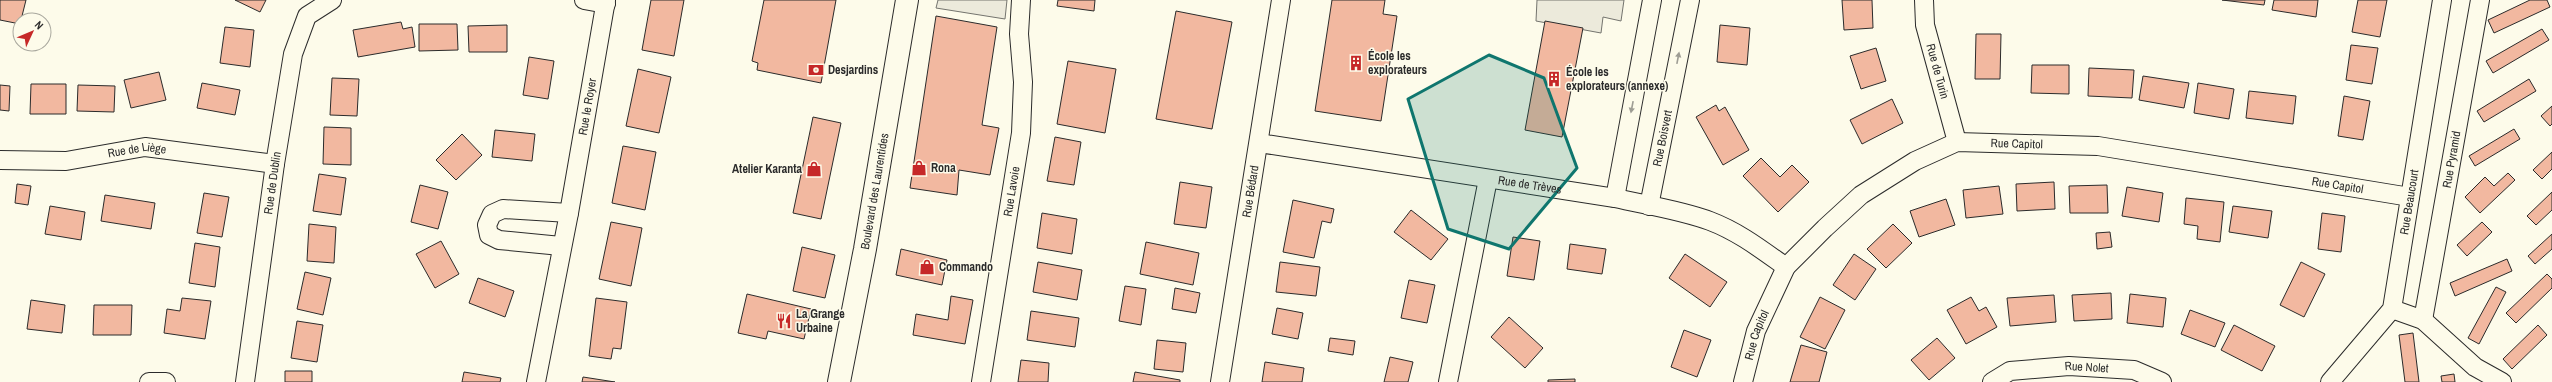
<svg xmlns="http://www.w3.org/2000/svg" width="2552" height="382" viewBox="0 0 2552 382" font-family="'Archivo Narrow',sans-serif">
<rect width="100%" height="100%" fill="#fdfbea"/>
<path fill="#eceadb" stroke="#74746e" d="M938 0H1007L1005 19 936 8Z
M1537 0H1624L1621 21 1603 17 1601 33 1536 21Z"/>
<path fill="#f2b8a0" stroke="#2b2b2b" d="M0 0H26L20 24 0 20Z
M235 0H266L260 12Z
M651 0H684L674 56 642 50Z
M764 0H836L821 83 757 70 758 63 752 61Z
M1058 0H1095L1094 11 1057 6Z
M1332 0H1385L1383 14 1397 16 1381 121 1315 111Z
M1842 0H1872L1873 28 1844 30Z
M2222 0H2265L2264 5Z
M2274 0H2318L2316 17 2272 10Z
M2358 0H2387L2380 37 2352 32Z
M2530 0H2547L2550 7 2494 33 2488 20Z
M1176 11 1232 22 1212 129 1156 119Z
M936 16 997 27 982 125 999 128 990 175 959 170 957 195 910 188Z
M1545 21 1583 28 1562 137 1525 130Z
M401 22 403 29 412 27 415 47 358 57 353 30Z
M419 24H457L458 50 419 51Z
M507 25V52H469L468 26Z
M1720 25 1750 28 1747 65 1717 62Z
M225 27 254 30 250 67 220 63Z
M2542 29 2549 40 2493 73 2486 61Z
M1976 34H2001L2000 79H1975Z
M2351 45 2378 48 2372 84 2346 80Z
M1876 48 1886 81 1861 89 1850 56Z
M529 57 554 61 548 99 523 95Z
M1068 61 1116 69 1105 133 1057 124Z
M2032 65H2069V94L2031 93Z
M2089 68 2134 70 2132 98 2088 96Z
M638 69 671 77 659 133 626 126Z
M159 72 166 100 131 108 124 80Z
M2143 76 2189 83 2184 108 2139 100Z
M332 78 359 79 357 116 330 115Z
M2529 79 2536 91 2484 122 2477 111Z
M202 83 240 90 235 115 197 108Z
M2198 83 2234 89 2229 119 2194 113Z
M31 84H66V114H30Z
M0 85 10 86 9 111 0 110Z
M78 85 115 86 114 112 77 111Z
M2249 91 2296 96 2293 124 2246 118Z
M2344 96 2370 101 2363 140 2338 136Z
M1892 99 1903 123 1862 144 1850 120Z
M1716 105 1719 111 1725 107 1749 150 1723 165 1696 117Z
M2552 106V124L2550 126 2541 116Z
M813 117 841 123 821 219 793 213Z
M324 127 351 128V165L323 164Z
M2514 129 2520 139 2475 166 2469 156Z
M495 130 535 134 532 161 492 157Z
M462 134 482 155 456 180 436 160Z
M1055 137 1081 142 1074 185 1047 181Z
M623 146 656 152 645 210 612 203Z
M2552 152V169L2542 179 2533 170Z
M1761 158 1780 177 1792 165 1809 182 1778 212 1743 176Z
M2508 173 2515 180 2480 213 2465 197 2485 177 2494 186Z
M319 174 346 178 341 215 313 211Z
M1180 182 1212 187 1206 228 1174 224Z
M2054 182 2055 209 2017 211 2016 184Z
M17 184 31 186 28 205 15 203Z
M420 185 448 192 438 229 411 222Z
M2107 185 2108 213H2070L2069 186Z
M1999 186 2003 214 1966 218 1963 190Z
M2127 187 2163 193 2159 222 2122 216Z
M2552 192V210L2536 225 2527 216Z
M204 193 229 197 222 237 197 233Z
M105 195 155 203 151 229 101 221Z
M2186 198 2224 202 2220 242 2197 239 2198 226 2184 224Z
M1946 199 1955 225 1919 237 1910 211Z
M1293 200 1334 209 1331 223 1322 221 1314 258 1283 252Z
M50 206 85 212 81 240 45 234Z
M2233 206 2272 211 2268 238 2229 232Z
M1411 210 1448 239 1431 260 1394 232Z
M1042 213 1077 219 1072 254 1037 248Z
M2322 213 2345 216 2341 252 2318 249Z
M611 222 642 228 631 286 599 279Z
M2482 222 2492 232 2467 256 2457 245Z
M309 224 336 227 334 263 307 261Z
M1893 224 1912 243 1886 268 1867 249Z
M2110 232 2112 247 2097 249 2096 233Z
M2552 234V249L2535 264 2528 256Z
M1513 237 1540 241 1534 280 1507 276Z
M441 241 459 274 435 288 416 254Z
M1146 242 1199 253 1193 285 1140 274Z
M195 243 220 247 215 287 189 283Z
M1570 244 1606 249 1602 274 1567 269Z
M802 247 835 255 825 298 793 291Z
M901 249 947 260 942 285 896 275Z
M1685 254 1727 282 1710 307 1669 278Z
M1854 254 1876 269 1855 300 1833 285Z
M2507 259 2512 271 2455 296 2450 283Z
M1038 262 1082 270 1077 300 1033 292Z
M1280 262 1320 267 1316 296 1276 292Z
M2301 262 2325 274 2304 317 2280 305Z
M305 272 331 278 323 315 297 309Z
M2547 274 2552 279V288L2516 323 2506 313Z
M478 278 514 291 505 317 469 303Z
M1409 280 1435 285 1427 323 1401 318Z
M1125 286 1146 289 1141 325 1119 321Z
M2496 287 2506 292 2479 344 2468 338Z
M1175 288 1200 293 1196 313 1172 309Z
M2111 293 2112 319 2074 321 2072 295Z
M747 294 811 309 804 339 768 331 766 339 738 333Z
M2130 294 2166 298 2163 327 2127 323Z
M2054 295 2056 322 2010 326 2007 298Z
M951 296 973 300 965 344 913 335 916 314 948 320Z
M1820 297 1845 310 1825 349 1800 337Z
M1971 297 1979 311 1986 307 1997 327 1966 344 1947 310Z
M182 298 211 301 205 339 164 333 167 309 180 311Z
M596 298 627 302 621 349 613 348 611 359 589 356Z
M31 300 65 305 62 333 27 329Z
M94 305H132L131 335H93Z
M1277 308 1303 313 1298 339 1272 334Z
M2190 310 2225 323 2215 347 2181 334Z
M1031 311 1079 318 1075 347 1027 340Z
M1509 317 1543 348 1525 368 1491 337Z
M297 321 323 325 317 362 291 358Z
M2234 325 2275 346 2262 371 2221 350Z
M2538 325 2547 335 2512 369 2503 359Z
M1684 330 1711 340 1697 377 1671 367Z
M2413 333 2419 382H2405L2399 335Z
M1330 338 1355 341 1353 355 1328 351Z
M1937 338 1955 358 1929 380 1911 360Z
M1157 340 1186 343 1183 372 1154 369Z
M1801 345 1827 352 1819 382H1790Z
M1390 357 1413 362 1408 382H1384Z
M1021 360 1049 363 1048 382H1018Z
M1265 362 1304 368 1302 382H1262Z
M285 371H312V382H285Z
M464 372 501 378 500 382H462Z
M1135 372 1180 380V382H1133Z
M2454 374 2455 382H2442L2441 376Z
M583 377 615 382H582Z
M1575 379V382H1548V380Z"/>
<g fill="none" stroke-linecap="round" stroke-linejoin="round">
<defs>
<g id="street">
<path d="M584 0 606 4"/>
<path id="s1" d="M1924 0 1925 25 1957 142"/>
<path id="s2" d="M1259 143 1615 198C1646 205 1681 210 1710 221 1739 232 1762 250 1786 267"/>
<path id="s3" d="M0 160 66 161 145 147 275 164"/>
<path d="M1615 198 1652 0"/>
<path id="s4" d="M1649 206 1690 0"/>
<path d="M561 246 499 240 489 235 487 225 492 214 503 209 569 213"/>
<path d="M2392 309 2423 320 2475 367 2502 382"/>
<path id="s5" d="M2423 320 2480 0"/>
<path d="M149 382H166"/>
<path id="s6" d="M245 382 275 164 293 54 307 16 332 0"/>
<path id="s7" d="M536 382 569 213 606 0"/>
<path id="s8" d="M981 382 1021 133 1023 82 1019 34 1021 0"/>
<path id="s9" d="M1220 382 1281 0"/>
<path d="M1448 382 1488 179"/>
<path id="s10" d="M1743 382 1756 331 1786 267 1825 228 1861 195 1915 161 1957 142 2098 146 2410 197"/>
<path id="s11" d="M1992 382 2010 371 2069 366 2134 370 2162 382"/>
<path id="s12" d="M2330 382 2392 309 2442 0"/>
</g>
<g id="secondary">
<path id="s13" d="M839 382 865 249 907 0"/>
</g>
</defs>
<use href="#street" stroke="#2b2b2b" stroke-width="20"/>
<use href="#secondary" stroke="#2b2b2b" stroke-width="24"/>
<use href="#street" stroke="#fdfbea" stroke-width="18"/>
<use href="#secondary" stroke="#fdfbea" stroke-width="22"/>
</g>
<defs><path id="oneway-solid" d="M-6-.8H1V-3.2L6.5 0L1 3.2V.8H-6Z"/></defs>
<g fill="#9e9d94">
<use href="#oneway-solid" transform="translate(1678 58) rotate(-79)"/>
<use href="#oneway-solid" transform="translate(1632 107) rotate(101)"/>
</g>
<path fill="#0f766e" fill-opacity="0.2" stroke="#0f766e" stroke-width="3" stroke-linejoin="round" d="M1489 55 1544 78 1577 168 1509 249 1448 229 1408 99Z"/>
<defs>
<symbol id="building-bare" viewBox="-9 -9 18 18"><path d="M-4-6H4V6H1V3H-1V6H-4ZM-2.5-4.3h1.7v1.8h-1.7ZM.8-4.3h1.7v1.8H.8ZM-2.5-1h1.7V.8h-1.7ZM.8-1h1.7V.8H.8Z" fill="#c62828" stroke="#fdfbea" stroke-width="2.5" paint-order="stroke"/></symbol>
<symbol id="bank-bare" viewBox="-9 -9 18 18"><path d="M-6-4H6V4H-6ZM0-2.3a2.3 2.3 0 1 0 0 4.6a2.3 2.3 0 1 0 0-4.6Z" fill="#c62828" stroke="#fdfbea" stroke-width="2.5" paint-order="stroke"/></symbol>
<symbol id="shop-bare" viewBox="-9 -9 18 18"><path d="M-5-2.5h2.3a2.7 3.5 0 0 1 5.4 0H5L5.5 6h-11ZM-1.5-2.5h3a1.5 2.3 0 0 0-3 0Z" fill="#c62828" stroke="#fdfbea" stroke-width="2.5" paint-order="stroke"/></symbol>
<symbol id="restaurant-bare" viewBox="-9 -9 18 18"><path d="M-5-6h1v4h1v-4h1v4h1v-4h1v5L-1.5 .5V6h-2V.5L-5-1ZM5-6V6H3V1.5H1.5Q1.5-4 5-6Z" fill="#c62828" stroke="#fdfbea" stroke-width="2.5" paint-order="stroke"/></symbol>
</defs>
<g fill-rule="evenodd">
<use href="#building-bare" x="1345" y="52" width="22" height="22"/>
<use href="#bank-bare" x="805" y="59" width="22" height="22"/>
<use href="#building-bare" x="1543" y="68" width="22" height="22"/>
<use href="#shop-bare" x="908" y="157" width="22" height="22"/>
<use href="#shop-bare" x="803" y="158" width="22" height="22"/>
<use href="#shop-bare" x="916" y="256" width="22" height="22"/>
<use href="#restaurant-bare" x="773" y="310" width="22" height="22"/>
</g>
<g text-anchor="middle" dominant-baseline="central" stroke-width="3" stroke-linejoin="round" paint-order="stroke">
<g font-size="12" font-weight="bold" fill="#2b2b2b" stroke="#fdfbea" text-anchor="start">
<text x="1368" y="56">École les<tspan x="1368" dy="14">explorateurs</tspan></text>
<text x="828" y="70">Desjardins</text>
<text x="1566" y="72">École les<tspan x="1566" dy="14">explorateurs (annexe)</tspan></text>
<text x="931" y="168">Rona</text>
<text x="802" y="169" text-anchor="end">Atelier Karanta</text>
<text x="939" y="267">Commando</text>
<text x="796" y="314">La Grange<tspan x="796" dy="14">Urbaine</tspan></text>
</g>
<g font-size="12" fill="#2b2b2b" stroke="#fdfbea">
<text stroke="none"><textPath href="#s1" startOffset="73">Rue de Turin</textPath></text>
<text stroke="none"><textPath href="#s7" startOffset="280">Rue le Royer</textPath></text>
<text stroke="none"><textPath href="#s4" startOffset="69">Rue Boisvert</textPath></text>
<text stroke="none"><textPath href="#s10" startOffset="397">Rue Capitol</textPath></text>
<text stroke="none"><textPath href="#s3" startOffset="138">Rue de Liège</textPath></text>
<text stroke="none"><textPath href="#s5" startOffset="163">Rue Pyramid</textPath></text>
<text stroke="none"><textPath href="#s6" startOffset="201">Rue de Dublin</textPath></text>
<text stroke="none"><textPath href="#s2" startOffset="274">Rue de Trèves</textPath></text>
<text stroke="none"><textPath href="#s10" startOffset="721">Rue Capitol</textPath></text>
<text stroke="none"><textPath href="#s13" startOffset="194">Boulevard des Laurentides</textPath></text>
<text stroke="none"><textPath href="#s9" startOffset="193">Rue Bédard</textPath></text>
<text stroke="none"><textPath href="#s8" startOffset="193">Rue Lavoie</textPath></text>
<text stroke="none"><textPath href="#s12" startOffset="204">Rue Beaucourt</textPath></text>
<text stroke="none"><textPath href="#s10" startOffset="49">Rue Capitol</textPath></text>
<text stroke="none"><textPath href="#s11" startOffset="98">Rue Nolet</textPath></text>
</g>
</g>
<g transform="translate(32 32) rotate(46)"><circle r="19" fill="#fdfbea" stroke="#a9a89e"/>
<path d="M0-3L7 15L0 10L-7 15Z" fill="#c62828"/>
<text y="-6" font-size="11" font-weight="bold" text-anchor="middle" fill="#2b2b2b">N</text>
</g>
</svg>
